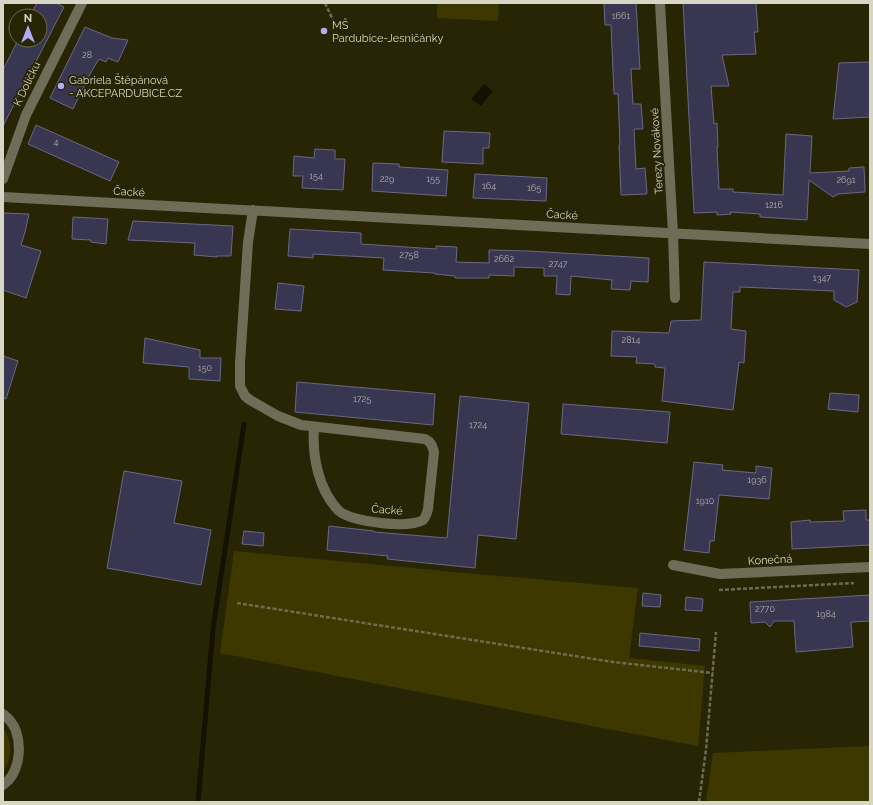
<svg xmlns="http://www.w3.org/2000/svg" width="873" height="805" viewBox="0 0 873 805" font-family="Raleway,sans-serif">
<rect width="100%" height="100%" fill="#282505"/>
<path fill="#3d3700" d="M437 3H499L498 21 437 18Z
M234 551 476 574 638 588 629 658 705 666 698 746 613 730 220 653Z
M3 728C13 740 12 759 3 772Z
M870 746V802H706L713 753Z"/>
<path fill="#151100" d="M484 84 493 91 481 106 471 99Z"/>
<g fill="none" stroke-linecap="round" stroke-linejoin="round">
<path stroke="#151100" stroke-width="5" d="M198 802 213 629 244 424"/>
</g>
<path fill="#393652" stroke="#6a6785" d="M37 3H56L64 7 3 126V70L18 40H40V16H30Z
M604 3H636L640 69H631L633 104H641L643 129H634L636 169 645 168 647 194 621 195 619 145H620L618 94H614L611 25H605Z
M683 3H756L758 32H754L756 54 722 55 729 86H711L714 124 717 123 718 147H717L719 189H733V192L783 195 786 134 812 136 810 173 849 171V168L864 167 865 192 838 194 833 197 809 180 807 220 760 217V214L730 212 731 214 717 215V212L694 213Z
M85 27 112 38 128 40 118 62 108 58 106 62 99 59 90 74 73 109 50 98Z
M870 62V117L833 119 839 63Z
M36 125 119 162 110 181 28 144Z
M444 131 490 133 489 148H483V164L442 162Z
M315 149 335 150V159H345L343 190 302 188 303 176H293L294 156 314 158Z
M373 163 399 164V167L448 170 446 196 372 191Z
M475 174 547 178 546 201 473 198Z
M3 213 29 214 25 232 21 245 41 251 26 298 3 290Z
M73 217 108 219 106 244 91 242V240L72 239Z
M133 221 233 226 231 256H217V257L194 255 195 243 128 240Z
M290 229 361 233V244L436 249V246L457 247 456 262 489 263V250L528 251 649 258 648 282 631 281 630 290 611 289 612 280 571 276 570 295 556 294 557 276H544V268L514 267V276L489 275V278H455V276L435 274V273L383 270 384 258 313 254V258L288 256Z
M704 262 859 270 857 302 846 307 834 300V291L740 287V292H733L731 329 746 331 744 363 739 362 733 410 662 401 665 368 655 367V364L636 363 637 357 611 356 612 331 669 333 671 321 701 320Z
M278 283 304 286 301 311 275 309Z
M145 338 200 350V358H221L220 381 189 379V367L143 363Z
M3 356 18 361 6 399 3 398Z
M297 382 435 394 433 425 295 412Z
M830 393 859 395 858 412 828 409Z
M460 396 529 403 516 539 478 535 475 568 387 559 388 556 327 550 329 526 374 531V532L447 538Z
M563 404 670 412 667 443 561 434Z
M694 462 723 465 722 470 756 473V466L772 468 769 499 719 495 714 541H710L709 553 684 550Z
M124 471 182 481 174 523 211 530 201 585 107 568Z
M866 510V520H870V545L792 549 791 522 810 520V522L844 521 843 511Z
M244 531 264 533 263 546 242 544Z
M643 593 661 595 660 607 642 606Z
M870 595V621L851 622 853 647 796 652 794 621H774L770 627 765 622 751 623 750 602Z
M686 597 703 599 702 611 685 610Z
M640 633 700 639 699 651 639 646Z"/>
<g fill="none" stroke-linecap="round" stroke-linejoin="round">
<path stroke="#6d6b51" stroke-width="2.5" stroke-dasharray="4 2" stroke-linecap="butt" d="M325 3 333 20
M719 590 854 583
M237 603 613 662 713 673
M699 802 706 750 716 632"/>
<path stroke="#6f6d58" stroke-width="10" d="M660 3 673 233 675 298
M3 179 26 115 82 3
M3 197 870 244
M253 210 248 242 240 363V386L245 396 250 400 278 416 301 425 425 439C431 442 432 445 434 452L428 509C427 513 426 517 423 520 408 529 352 522 339 511 318 490 312 455 314 427
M673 565 720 574 870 567
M3 714C8 718 14 725 16 731 22 749 19 774 3 785"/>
</g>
<g fill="#b5acf8" stroke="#282505" stroke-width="1.5">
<circle cx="324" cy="31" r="4"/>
<circle cx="61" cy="86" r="4"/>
</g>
<g text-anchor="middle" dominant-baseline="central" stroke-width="3.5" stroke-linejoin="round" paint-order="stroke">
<g font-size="9" fill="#b0ada8">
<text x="621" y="16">1661</text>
<text x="87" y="55">28</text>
<text x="56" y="142">4</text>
<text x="316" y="176">154</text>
<text x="387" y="179">229</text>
<text x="433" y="179">155</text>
<text x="846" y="180">2691</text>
<text x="489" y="186">164</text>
<text x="534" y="188">165</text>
<text x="774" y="205">1216</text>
<text x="409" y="255">2758</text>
<text x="504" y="259">2662</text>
<text x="558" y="264">2747</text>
<text x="822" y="278">1347</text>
<text x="631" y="340">2814</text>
<text x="205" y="368">150</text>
<text x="362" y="399">1725</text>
<text x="478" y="425">1724</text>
<text x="757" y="480">1936</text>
<text x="705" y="501">1910</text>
<text x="765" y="609">2770</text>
<text x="826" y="614">1984</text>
</g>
<g font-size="11" fill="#d7d5c4" stroke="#282505" text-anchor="start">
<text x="332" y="25">MŠ<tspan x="332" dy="13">Pardubice-Jesničánky</tspan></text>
<text x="69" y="80">Gabriela Štěpánová<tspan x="69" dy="13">- AKCEPARDUBICE.CZ</tspan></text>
</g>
<g font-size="11" fill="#d7d5c4" stroke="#282505">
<text transform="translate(27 84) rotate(-64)">K Dolíčku</text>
<text transform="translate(657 151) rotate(-93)">Terezy Novákové</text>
<text transform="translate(129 192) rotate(3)">Čacké</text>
<text transform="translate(562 215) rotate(3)">Čacké</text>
<text transform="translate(387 510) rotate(4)">Čacké</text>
<text transform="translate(770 560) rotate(-3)">Konečná</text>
</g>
</g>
<rect width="873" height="805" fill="none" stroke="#d7d5c4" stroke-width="8"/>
<g transform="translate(28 28)"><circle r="19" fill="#282505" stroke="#6e6b51"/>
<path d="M0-3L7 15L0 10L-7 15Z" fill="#b5acf8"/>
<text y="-6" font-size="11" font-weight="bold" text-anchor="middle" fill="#d7d5c4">N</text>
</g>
</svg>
